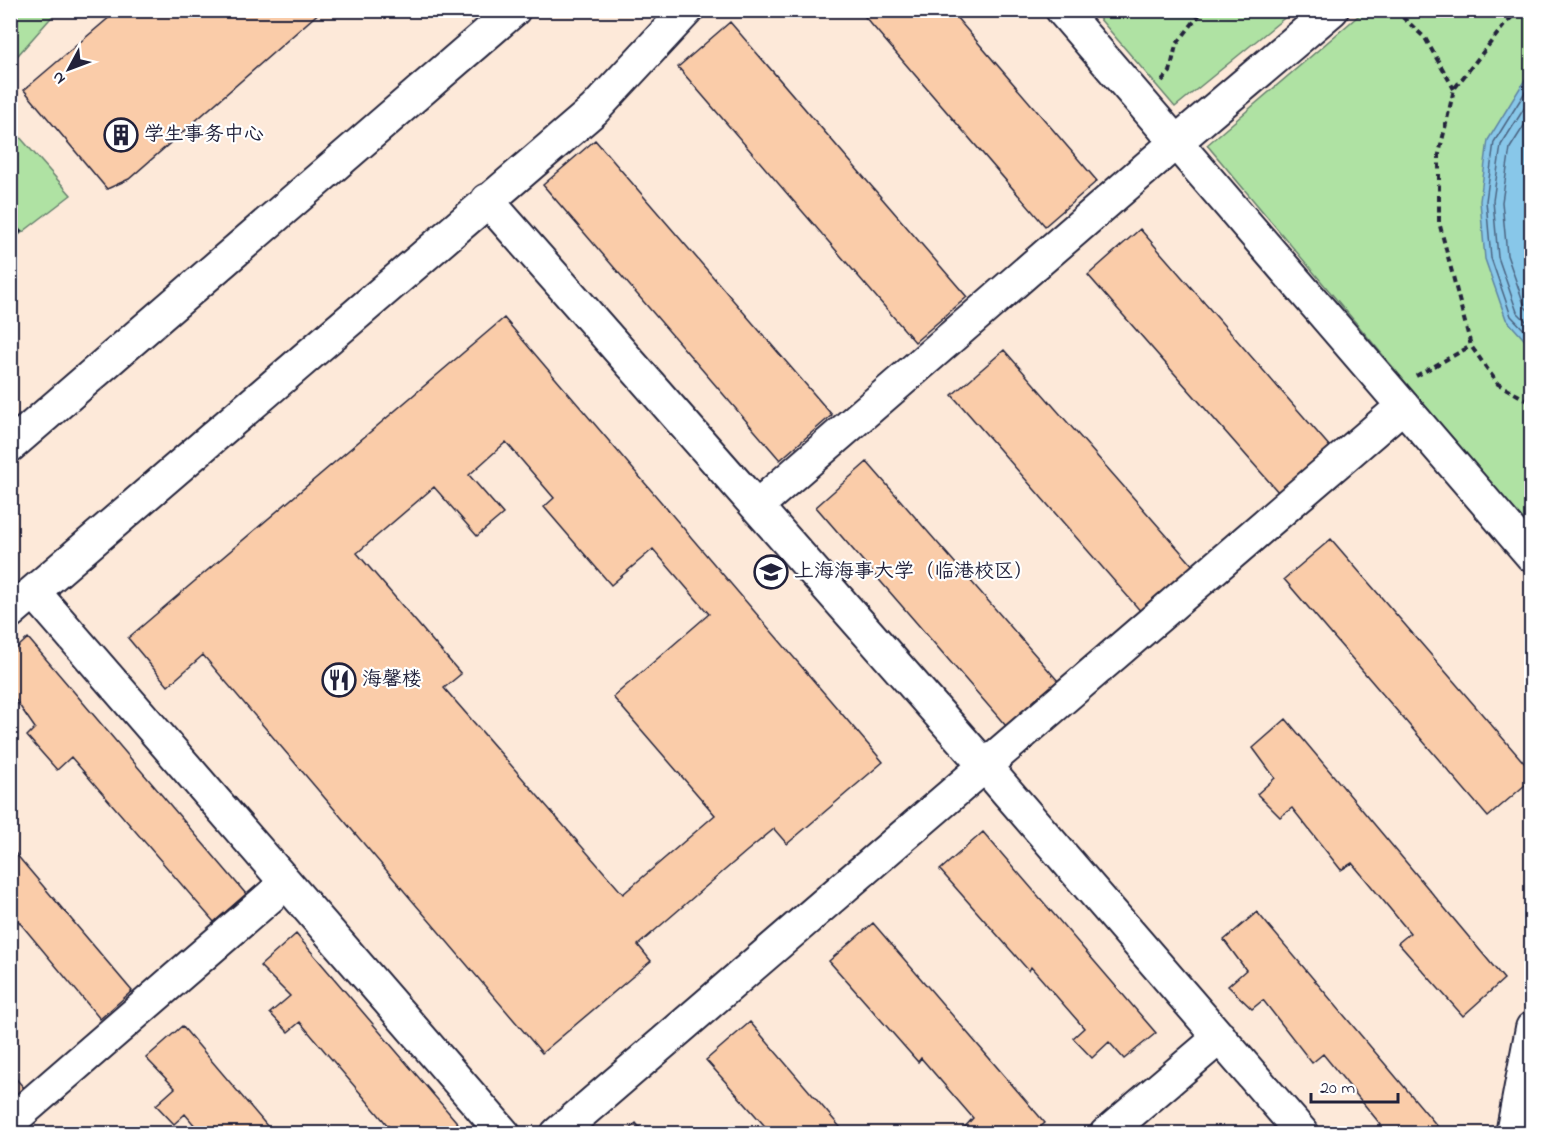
<svg xmlns="http://www.w3.org/2000/svg" width="1542" height="1144" viewBox="0 0 1542 1144" font-family="'Indie Flower','LXGW WenKai TC',sans-serif">
<rect width="100%" height="100%" fill="#fef5ee"/>
<filter id="ink" filterUnits="userSpaceOnUse"><feTurbulence type="fractalNoise" baseFrequency=".0167" numOctaves="2"/><feDisplacementMap in="SourceGraphic" scale="12" xChannelSelector="R" yChannelSelector="G"/><feConvolveMatrix kernelMatrix="1 2 1 2 8 2 1 2 1" color-interpolation-filters="sRGB"/></filter>
<g filter="url(#ink)">
<path fill="#fde9d9" d="M11 11H1531V1133H11Z"/>
<path fill="#afe2a3" stroke="#68826f" stroke-width="1.5" d="M11 10 57 11 11 63 10 11Z
M1093 11H1293L1175 107Z
M1364 11H1531V532L1207 145Z
M10 126 71 195 11 241H10Z"/>
<path fill="#88c7e9" stroke="#5f85a3" stroke-width="1.5" d="M1531 70V347L1506 319 1485 259 1480 201 1488 140Z"/>
<g fill="none" stroke-linecap="round" stroke-linejoin="round">
<path stroke="#4b6481" stroke-width="1.5" d="M1532 81 1494 142 1486 201 1491 258 1511 316 1532 338
M1532 96 1501 145 1493 201 1498 257 1517 312 1532 327
M1532 113 1510 148 1502 202 1507 255 1525 307 1532 314"/>
</g>
<path fill="#facca9" stroke="#22223b" stroke-width="1.5" fill-rule="evenodd" d="M118 10H322L129 179 107 189 24 90Z
M859 10H950L1097 181 1045 226Z
M730 22 967 297 915 342 678 67Z
M595 140 832 415 780 460 543 185Z
M1140 229 1331 448 1279 493 1088 275Z
M504 318 883 762 787 844 774 829 747 851 638 945 651 961 542 1053 203 655 168 686 128 638ZM506 442 554 498 544 507 611 585 653 549 709 614 613 697 715 815 623 894 444 688 461 674 357 553 434 487 477 536 503 514 469 475Z
M1004 350 1195 568 1143 614 952 395Z
M867 462 1058 681 1006 726 816 507Z
M1331 539 1532 772V779L1488 817 1284 579Z
M28 638 246 894 214 922 71 757 57 770 27 736 35 728 10 692V654Z
M1286 719 1504 979 1463 1016 1398 943 1410 933 1352 863 1341 870 1292 808 1280 817 1257 794 1275 778 1253 748Z
M983 832 1156 1033 1124 1059 1109 1042 1092 1058 1073 1038 1084 1028 1031 967 1029 971 940 870Z
M10 847 132 991 100 1019 10 911Z
M1257 912 1444 1134H1370L1381 1125 1323 1054 1312 1063 1263 1000 1252 1009 1228 986 1246 970 1224 940Z
M873 923 1045 1123 1032 1134H967L963 1129 973 1118 921 1058 918 1062 829 961Z
M296 934 467 1134H395L300 1022 288 1032 270 1013 290 996 260 966Z
M750 1022 846 1134H772L706 1060Z
M182 1026 274 1134H202L185 1114 174 1124 156 1105 175 1088 146 1058Z
M10 1072 25 1089 10 1102Z
M636 1123 645 1134H624Z
M636 1123 645 1134H624Z"/>
<g fill="none" stroke-linecap="round" stroke-linejoin="round">
<defs>
<path id="minor" d="M1062 10 1532 556
M487 200 984 765 1303 1134
M10 446 514 10
M757 506 1175 143 1332 10
M34 592 504 1134
M10 612 594 110 687 10
M10 1122 286 883
M557 1134 1403 406
M1106 1134 1220 1037
M1512 1134 1532 1028"/>
</defs>
<use href="#minor" stroke="#22223b" stroke-width="36"/>
<path stroke="#22223b" stroke-width="4" stroke-dasharray="6 4.5" stroke-linecap="butt" d="M1395 10 1425 38 1454 89
M1519 10 1506 23 1454 89 1439 154V222L1471 346 1498 384 1532 403
M1162 81 1170 72 1176 45 1203 10
M10 222 21 233
M1416 376 1471 346"/>
<use href="#minor" stroke="#fff" stroke-width="32"/>
</g>
</g>
<defs>
<symbol id="building-ring" viewBox="-11 -11 22 22"><circle r="9.5" fill="#fff" stroke="#22223b" stroke-width="1.5"/><path d="M-4-6H4V6H1V3H-1V6H-4ZM-2.5-4.3h1.7v1.8h-1.7ZM.8-4.3h1.7v1.8H.8ZM-2.5-1h1.7V.8h-1.7ZM.8-1h1.7V.8H.8Z" fill="#22223b"/></symbol>
<symbol id="university-ring" viewBox="-11 -11 22 22"><circle r="9.5" fill="#fff" stroke="#22223b" stroke-width="1.5"/><path d="M0-5L7-2L0 1L-7-2ZM-4 1L0 2.5L4 1V4Q0 6-4 4Z" fill="#22223b"/></symbol>
<symbol id="restaurant-ring" viewBox="-11 -11 22 22"><circle r="9.5" fill="#fff" stroke="#22223b" stroke-width="1.5"/><path d="M-5-6h1v4h1v-4h1v4h1v-4h1v5L-1.5 .5V6h-2V.5L-5-1ZM5-6V6H3V1.5H1.5Q1.5-4 5-6Z" fill="#22223b"/></symbol>
</defs>
<g fill-rule="evenodd">
<use href="#building-ring" x="102" y="116" width="38" height="38"/>
<use href="#university-ring" x="752" y="553" width="38" height="38"/>
<use href="#restaurant-ring" x="320" y="661" width="38" height="38"/>
</g>
<g text-anchor="middle" dominant-baseline="central" stroke-width="4.5" stroke-linejoin="round" paint-order="stroke">
<g font-size="20" fill="#22223b" stroke="#fff" text-anchor="start">
<text x="144" y="135">学生事务中心</text>
<text x="794" y="572">上海海事大学（临港校区）</text>
<text x="362" y="680">海馨楼</text>
</g>
</g>
<rect width="1542" height="1144" fill="none" stroke="#fff" stroke-width="36"/>
<rect x="18" y="18" width="1506" height="1108" fill="none" stroke="#22223b" stroke-width="2" filter="url(#ink)"/>
<g transform="translate(69 69) rotate(229)" stroke="#ffffff" stroke-width="4.5" paint-order="stroke">
<path d="M0-4.5L10 22L0 15L-10 22Z" fill="#22223b"/>
<text y="-9" font-size="16" font-weight="bold" text-anchor="middle" fill="#22223b">N</text>
</g>
<path d="M1311 1093v9h87v-9" fill="none" stroke="#22223b" stroke-width="3"/>
<text x="1320" y="1093" font-size="18" fill="#22223b" stroke="#ffffff" stroke-width="4.5" paint-order="stroke">20 m</text>
</svg>
